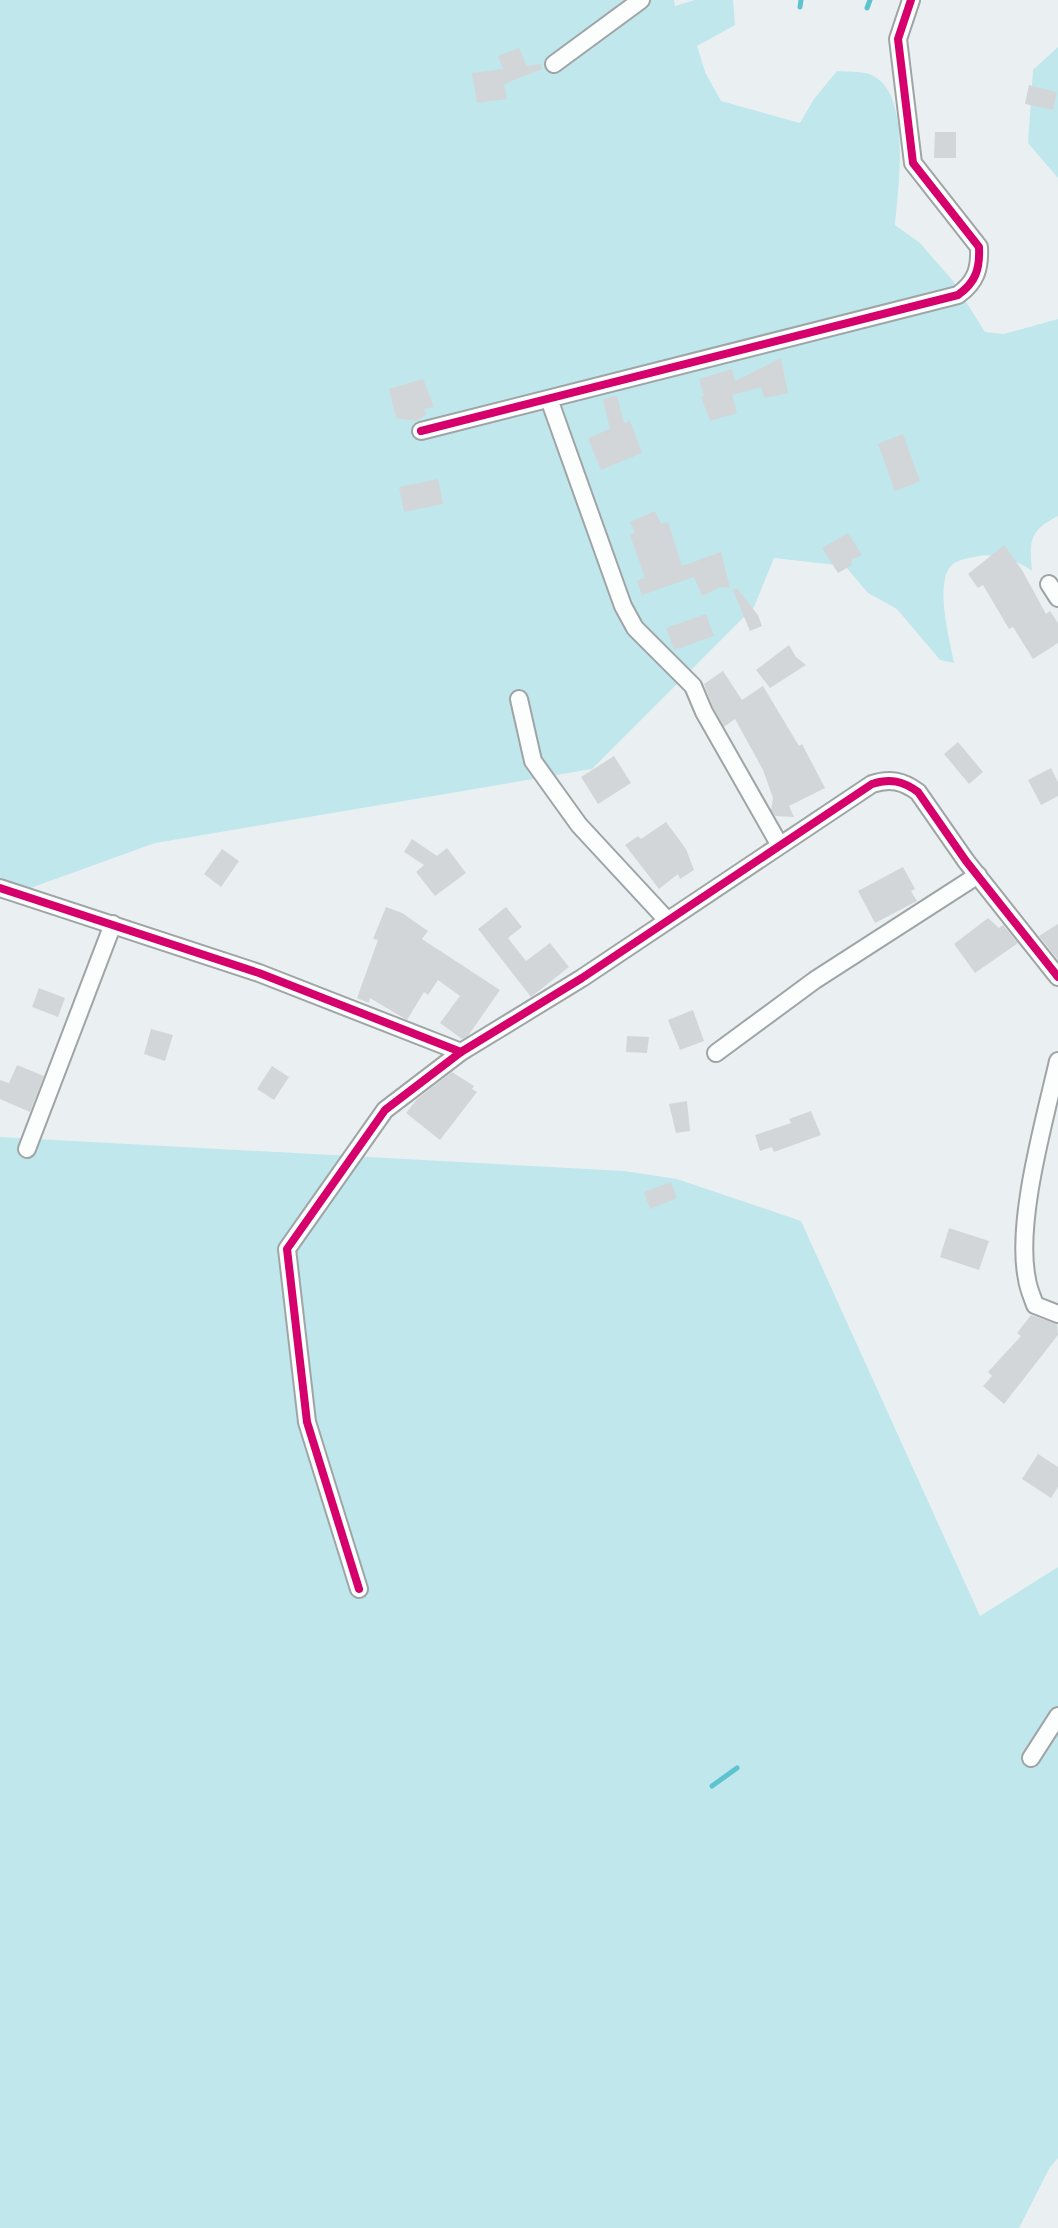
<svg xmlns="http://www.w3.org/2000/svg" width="1058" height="2228" viewBox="0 0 1058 2228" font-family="Commissioner,sans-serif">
<rect width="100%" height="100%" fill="#eaf0f2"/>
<path fill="#bfe7ec" d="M0 0H674L675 6 695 0H733L735 25 697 46 705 72 721 101 800 123 814 99 837 71C847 72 860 71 869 74 913 89 898 189 895 225L920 243 953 281 985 332 1004 334 1058 319V516C1030 530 1029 540 1032 571 1018 560 997 554 979 556 970 558 956 559 950 567 935 586 950 641 954 663L940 660 897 609 868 593 845 566 774 558 754 607 592 769 155 843 0 899Z
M1058 47V178L1028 143 1033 70Z
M0 1137 624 1171 677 1179 801 1221 980 1616 1058 1567V2158L1050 2167 1019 2228H0Z"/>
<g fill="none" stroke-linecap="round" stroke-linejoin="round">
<path stroke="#5dc3ce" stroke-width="5" d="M800 7 801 0
M867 8 870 0
M712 1786 737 1768"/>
</g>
<path fill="#d2d6d8" d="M519 48 527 66 541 64 542 69 504 84 507 99 477 103 472 73 503 69 498 56Z
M1029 85 1057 92 1053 110 1025 104Z
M935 132H956V158H934Z
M781 358 788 393 764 398 761 387 732 395 737 413 710 421 701 397 704 396 699 379 732 369 735 381Z
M423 379 434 407 424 409 426 415 416 421 396 418 389 389Z
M617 396 624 423 630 421 642 453 601 470 588 438 610 429 603 399Z
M903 434 920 481 895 491 878 444Z
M438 479 443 504 404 512 399 487Z
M655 511 661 524 668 522 682 566 721 552 730 588 721 587 702 596 694 577 642 595 637 581 645 578 630 535 635 533 630 522Z
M848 533 862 555 851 560 852 565 838 573 822 548Z
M1004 545 1022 570 1046 614 1050 611 1058 623V643L1033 659 1013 627 1009 629 983 585 978 588 968 574Z
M737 588 758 615 762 626 750 631 733 590Z
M706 614 714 636 674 650 666 628Z
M789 645 796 657 806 665 770 688 756 670Z
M723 671 742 700 763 686 799 746 802 744 825 788 789 806 794 817 775 816 771 810 773 798 763 770 735 719 724 727 713 707 704 684Z
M958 742 983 772 969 784 944 754Z
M614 756 631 783 598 804 581 777Z
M1051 768 1058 782V796L1041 805 1028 780Z
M666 822 686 849 694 870 680 879 678 874 659 889 625 845 638 836 641 839Z
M412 839 437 856 447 848 466 873 435 896 416 872 424 865 404 852Z
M222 849 239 861 221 887 204 874Z
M903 867 915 889 911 891 917 901 875 923 858 891Z
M386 907 402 913 428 931 422 939 500 990 468 1036 462 1039 440 1023 460 996 438 980 428 995 424 992 407 1020 370 998 369 1003 357 998 378 940 373 939Z
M506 907 522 927 508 938 526 961 550 943 569 967 531 997 478 929Z
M988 918 999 928 1003 925 1018 943 975 973 954 944Z
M1058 924V960L1039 936Z
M39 988 65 998 58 1017 32 1007Z
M693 1010 704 1041 680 1050 668 1020Z
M151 1029 173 1035 165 1061 144 1054Z
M627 1036 649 1037 647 1053 626 1052Z
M17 1065 44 1076 30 1112 0 1099V1080L9 1083Z
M272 1066 289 1077 274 1100 257 1089Z
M452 1072 474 1086 472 1089 477 1092 440 1140 406 1113 417 1099Z
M687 1101 690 1131 676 1133 669 1104Z
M811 1111 821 1135 774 1152 772 1147 760 1151 755 1135 791 1123 789 1119Z
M671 1182 677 1198 650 1209 644 1192Z
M949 1228 989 1241 979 1270 940 1257Z
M1031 1315 1057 1324 1058 1335 1004 1404 983 1386 992 1376 988 1372 1021 1336 1017 1333Z
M1038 1454 1058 1467V1487L1051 1498 1022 1479Z"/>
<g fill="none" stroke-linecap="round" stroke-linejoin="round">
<defs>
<path id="minor" d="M554 64 641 0
M549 399 623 606 635 628 693 686 704 712 779 844
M421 431 958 295C976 282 980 269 979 247L913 163 898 39 911 0
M1049 584 1058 598
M519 699 533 761 579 825 667 920
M0 888 259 973 461 1052
M716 1053 815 980 978 875
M1058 1061C1045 1119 1015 1222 1027 1279 1028 1288 1032 1296 1035 1305L1058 1314
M27 1149 113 924
M359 1589 307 1422 287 1249 385 1110 461 1052 582 978 872 784C890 778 903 781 918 792L966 861 1058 977
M1031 1758 1058 1716"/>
</defs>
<use href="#minor" stroke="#9fa4a6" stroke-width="20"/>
<use href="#minor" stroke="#fcfdfd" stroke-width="16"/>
<defs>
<path id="cycleway" d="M421 431 958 295C976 282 980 269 979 247L913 163 898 39 911 0
M0 888 259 973 461 1052
M359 1589 307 1422 287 1249 385 1110 461 1052 582 978 872 784C890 778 903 781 918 792L966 861 1058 977"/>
</defs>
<use href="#cycleway" stroke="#fcfeff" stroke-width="11"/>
<use href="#cycleway" stroke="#d6006c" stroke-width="8"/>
</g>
</svg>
